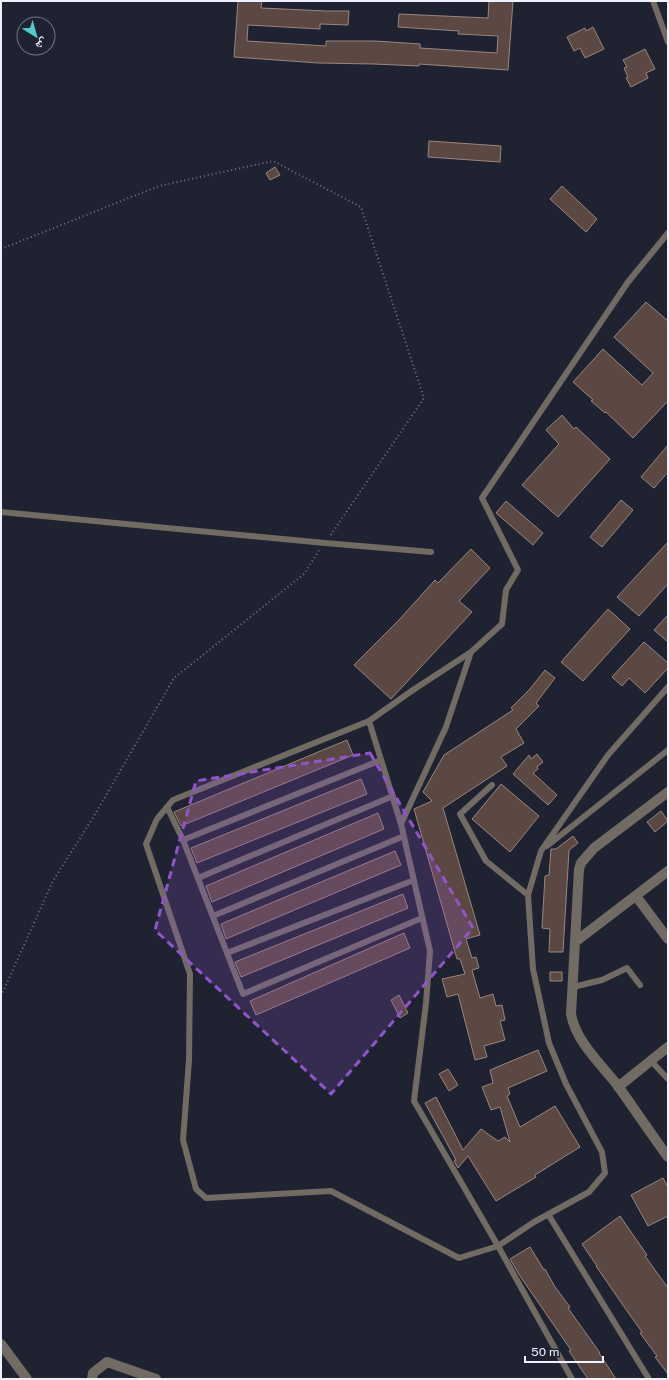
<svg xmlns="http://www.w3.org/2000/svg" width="669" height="1380" viewBox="0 0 669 1380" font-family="'Public Sans','Noto Naskh Arabic',sans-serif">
<rect width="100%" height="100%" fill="#1e2231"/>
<path fill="#5c4843" stroke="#9b857f" d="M238 1H262L261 8 327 11H349L348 25 320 24V29L248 25 247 41 326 46V41H375L420 44V48L497 53 498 36 458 34 459 31 398 27 399 14 488 18 489 1H513L508 70 419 64V66L374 64 318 63 234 57Z
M593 27 604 49 585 58 580 48 574 51 567 37 585 28 586 31Z
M645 49 655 69 646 73 648 78 631 87 626 78 628 77 624 68 627 67 623 60Z
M429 141 501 146 500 162 428 157Z
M275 167 280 175 270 180 266 173Z
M562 186 597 219 586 232 550 199Z
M646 302 668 321V401L633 438 606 412 605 413 591 401 593 400 573 382 603 349 642 385 653 373 614 337Z
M562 415 574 429 576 427 610 459 558 517 522 485 559 444 546 430Z
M668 445V472L654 488 641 477Z
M621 500 633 510 602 547 590 537Z
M506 501 543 533 533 545 496 513Z
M668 542V584L639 616 617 597Z
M471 549 490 568 459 601 472 612 391 699 354 665 399 620 435 580 438 583Z
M608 609 630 629 583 681 561 662Z
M668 615V642L654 630Z
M644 642 668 663V668L645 693 629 678 622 686 612 677Z
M545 670 555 678 536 703 539 706 516 729 524 743 501 757 507 766 443 808 480 935 466 939 472 958 476 957 479 968 472 970 480 998 493 994 496 1006 502 1005 505 1020 500 1021 505 1040 484 1046 487 1057 475 1060 458 994 447 997 442 979 465 974 460 959H457L414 809 432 801 423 792 444 755 513 710 511 708 530 689Z
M347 740 353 755 181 826 174 812Z
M537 754 543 762 537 767 538 769 533 773 557 795 548 805 513 774 529 755 531 759Z
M361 779 367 794 197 863 191 848Z
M501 784 539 816 510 852 472 819Z
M661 811 668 821 655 832 647 822Z
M378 813 384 829 212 902 206 886Z
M573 836 578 843 569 850 563 952H549L550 929 542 928 545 876 549 875 551 849H556Z
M395 851 401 865 226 939 221 924Z
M403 894 408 908 241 977 235 962Z
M404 933 410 948 256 1015 250 1001Z
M550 972H562V981H550Z
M399 995 408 1013 400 1018 391 1000Z
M538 1050 547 1071 508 1088 510 1094 507 1096 520 1127 555 1106 580 1147 535 1175 536 1177 496 1201 468 1156 458 1168 454 1161 456 1160 425 1103 436 1097 463 1150 481 1129 498 1141 505 1137 510 1142 500 1107 491 1110 482 1087 493 1083 490 1070Z
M448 1069 458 1085 449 1091 439 1074Z
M663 1178 668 1187V1216L648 1226 631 1195Z
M620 1216 647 1255 645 1256 668 1288V1374L655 1357 657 1356 640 1333 642 1332 627 1311 596 1266H597L582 1244Z
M530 1247 544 1270 545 1269 555 1287 570 1307 568 1308 600 1353H599L616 1379H588L569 1351 571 1350 520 1276 510 1259Z"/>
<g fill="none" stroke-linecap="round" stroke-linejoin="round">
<path stroke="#727683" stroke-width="2" stroke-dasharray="1 3" stroke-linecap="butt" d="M1 249 159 186 273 161 361 207 424 398 330 536
M1 996 53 881 94 816 174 678 304 574 320 549"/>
<path stroke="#716b64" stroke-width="6" d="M653 1 668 42
M668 233 628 282 482 498 518 570 506 590 502 624 471 652 413 690 369 721 173 800 157 819 146 844 190 974 189 1060 183 1140 196 1189 206 1198 331 1191 459 1258 498 1246 534 1222 589 1192 605 1173 602 1152 566 1084 549 1043 533 969 528 895 541 851 608 755 668 687
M1 512 325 543 431 552
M471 652 446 727 401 824 430 951 426 1003 414 1101 498 1246 572 1379
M369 721 401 824
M492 785 460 814 486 861 528 895
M167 807 183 840 381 760
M183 840 243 994 422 918
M547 846 668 750
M198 878 393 796
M213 916 404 836
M227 953 414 880
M573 987 602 980 627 968 640 985
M651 1061 668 1079
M548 1214 649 1379"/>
<path stroke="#716b64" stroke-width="10" d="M668 792 594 848 581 863 579 869 571 1014C576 1042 601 1064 618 1086 635 1110 651 1134 668 1157
M636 896 668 939
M575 942 668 871
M618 1087 668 1047
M1 1344 27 1379
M92 1379 93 1373 107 1362 156 1379"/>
</g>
<path fill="#9254cb" fill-opacity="0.2" stroke="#9254cb" stroke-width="3" stroke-dasharray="8 5" stroke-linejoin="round" d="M370 753 473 928 331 1094 155 930 196 781Z"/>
<rect width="669" height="1380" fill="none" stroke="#f0f3fd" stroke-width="4"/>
<g transform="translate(36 36) rotate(143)"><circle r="19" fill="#1e2231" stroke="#727683"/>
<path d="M0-3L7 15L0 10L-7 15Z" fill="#52cdcd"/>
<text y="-6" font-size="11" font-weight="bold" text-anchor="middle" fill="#f0f3fd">ش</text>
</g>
<path d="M525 1356v6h78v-6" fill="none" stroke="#f0f3fd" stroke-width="2"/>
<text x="531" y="1356" font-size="12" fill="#f0f3fd" stroke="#1e2231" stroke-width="3" paint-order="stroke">50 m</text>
</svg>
